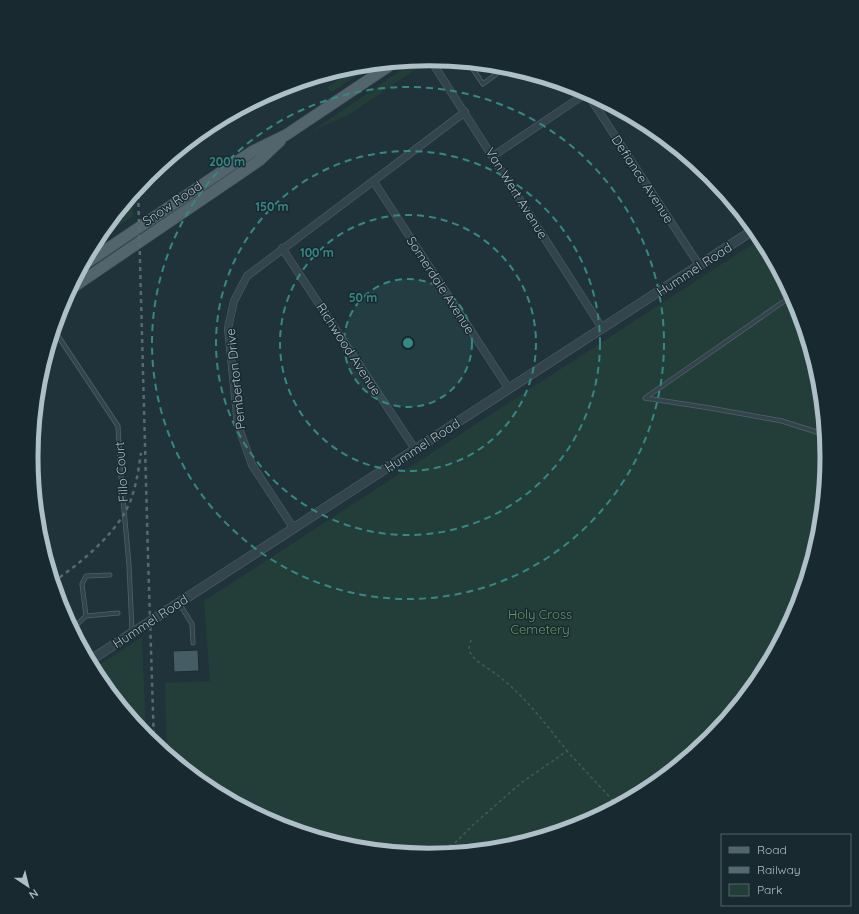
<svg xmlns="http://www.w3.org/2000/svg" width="859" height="914" viewBox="0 0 859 914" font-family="Quicksand,sans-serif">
<rect width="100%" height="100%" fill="#20333b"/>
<path fill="#233e39" d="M420 61 421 68 416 69 350 114 312 131 412 63Z
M374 64 332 92 326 88 360 65Z
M131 196 133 216 99 238 98 235Z
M762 238 798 305 820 379 828 457 820 535 798 610 761 679 711 739 651 788 582 825 507 848 429 855 352 848 277 825 208 788 167 755 165 683 210 681 204 601Z
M142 637 146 736 98 678 93 669Z"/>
<path fill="#465c65" stroke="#1b2b32" d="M198 650 199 671 174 672 173 651Z"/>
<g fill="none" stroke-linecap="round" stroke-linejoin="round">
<defs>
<path id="service" d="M468 62 483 84 507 66
M54 330 118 426 120 465 129 565 132 631
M645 398 710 408 782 421 826 435
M645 398 793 295
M179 603 192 624 193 643
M86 616 82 584 86 576 110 575
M72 629 86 616 118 613
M74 629 75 628 92 658
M446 854 451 847"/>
<path id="minor" d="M430 59 602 328
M587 93 699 265
M493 156 588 92
M374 182 509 389
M282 248 415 449
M294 529 252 465 238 425 228 328 234 301 247 276 465 112"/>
<path id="tertiary" d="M89 661 755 229"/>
<path id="primary" d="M82 266 227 168 253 151 286 135 395 62
M69 290 260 160 280 141"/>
</defs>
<use href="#service" stroke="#526269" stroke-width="5"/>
<use href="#minor" stroke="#526269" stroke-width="8"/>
<use href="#tertiary" stroke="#526269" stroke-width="10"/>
<use href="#primary" stroke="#405058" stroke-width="12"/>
<path stroke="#425b57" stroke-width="1.5" stroke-dasharray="3 3" stroke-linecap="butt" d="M471 640C470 644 468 648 470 652 474 661 488 668 496 674 524 695 545 723 567 751
M455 843 473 825 521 783 567 751 618 806"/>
<use href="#service" stroke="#34444c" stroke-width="3.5"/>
<use href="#minor" stroke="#34444c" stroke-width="7"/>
<use href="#tertiary" stroke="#34444c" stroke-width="9"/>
<use href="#primary" stroke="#52646c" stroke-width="11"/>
<path stroke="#556a73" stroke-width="2.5" stroke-dasharray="4 4" stroke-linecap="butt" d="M138 187 148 556 154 744
M53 582C78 565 110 539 125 512 135 495 138 473 141 453"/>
</g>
<circle cx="408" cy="343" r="64" fill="#378884" fill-opacity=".12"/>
<g fill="none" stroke="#378884" stroke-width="2" stroke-dasharray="7 5">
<circle cx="408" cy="343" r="64"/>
<circle cx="408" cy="343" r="128"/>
<circle cx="408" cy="343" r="192"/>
<circle cx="408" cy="343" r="256"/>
</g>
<g text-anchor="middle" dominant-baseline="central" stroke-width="3" stroke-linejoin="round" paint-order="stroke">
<g font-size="13" fill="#afbfc8" stroke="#192930">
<text transform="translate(643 179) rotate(57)">Defiance Avenue</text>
<text transform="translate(517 193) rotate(58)">Van Wert Avenue</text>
<text transform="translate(172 203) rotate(-34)">Snow Road</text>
<text transform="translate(694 269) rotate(-33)">Hummel Road</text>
<text transform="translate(441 285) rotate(57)">Somerdale Avenue</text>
<text transform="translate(349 349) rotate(57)">Richwood Avenue</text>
<text transform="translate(235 379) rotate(-96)">Pemberton Drive</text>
<text transform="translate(422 445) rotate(-33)">Hummel Road</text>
<text transform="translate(121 472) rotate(-94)">Fillo Court</text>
<text transform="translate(150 621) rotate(-33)">Hummel Road</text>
</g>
<g font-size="13" fill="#679a64" stroke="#192930">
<text x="540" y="614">Holy Cross<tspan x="540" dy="15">Cemetery</tspan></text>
</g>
</g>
<path d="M0 0H859V914H0ZM38 457a391 391 0 1 1 782 0a391 391 0 1 1-782 0Z" fill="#192930" fill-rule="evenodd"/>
<path fill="none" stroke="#afbfc8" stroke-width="5" d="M38 457a391 391 0 1 1 782 0a391 391 0 1 1-782 0Z"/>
<circle cx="408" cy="343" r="6" fill="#378884" stroke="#192930" stroke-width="2"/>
<g font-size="12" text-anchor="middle" font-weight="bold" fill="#378884" stroke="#192930" stroke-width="3" stroke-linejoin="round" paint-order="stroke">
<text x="227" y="166">200 m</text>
<text x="272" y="211">150 m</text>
<text x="317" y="257">100 m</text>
<text x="363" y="302">50 m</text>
</g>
<rect x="721" y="834" width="130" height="72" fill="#192930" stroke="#55656d"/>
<rect x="729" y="847" width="20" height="6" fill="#52646c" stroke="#55656d"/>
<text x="757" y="854" font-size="12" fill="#afbfc8">Road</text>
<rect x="729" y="867" width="20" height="6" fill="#556a73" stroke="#55656d"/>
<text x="757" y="874" font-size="12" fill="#afbfc8">Railway</text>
<rect x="729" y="884" width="20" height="12" fill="#233e39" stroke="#55656d"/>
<text x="757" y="894" font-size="12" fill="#afbfc8">Park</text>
<g transform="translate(28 886) rotate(145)" stroke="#192930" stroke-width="3" paint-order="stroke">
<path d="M0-3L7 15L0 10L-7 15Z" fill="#afbfc8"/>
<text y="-6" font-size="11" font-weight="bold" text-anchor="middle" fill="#afbfc8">N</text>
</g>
</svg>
